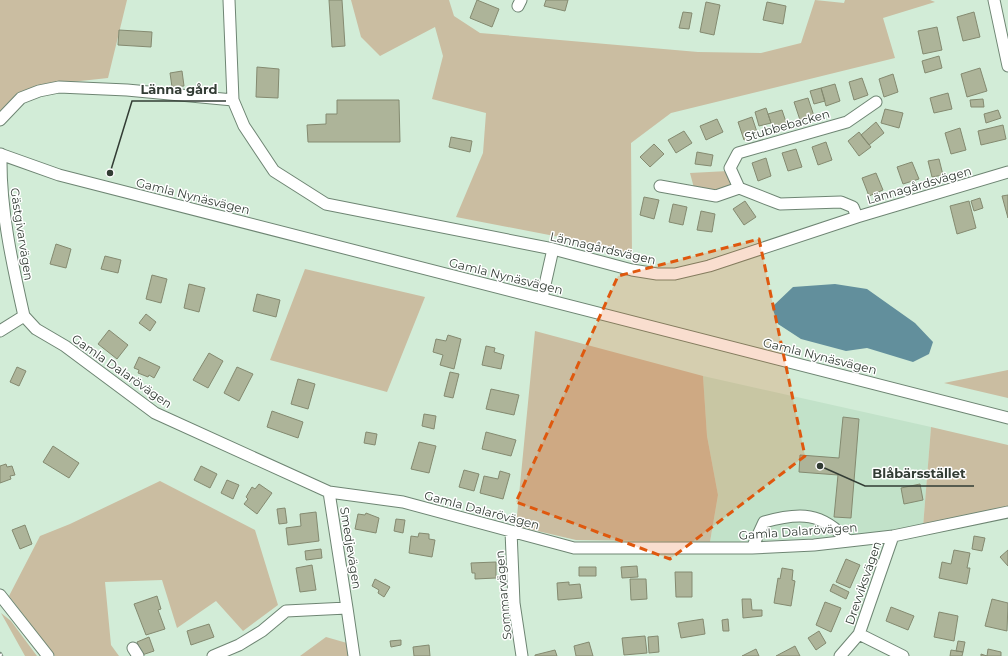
<svg xmlns="http://www.w3.org/2000/svg" width="1008" height="656" viewBox="0 0 1008 656" font-family="Montserrat,sans-serif">
<rect width="100%" height="100%" fill="#d2ecd7"/>
<path fill="#c2e2c9" d="M703 376 931 427 923 527 885 535 741 542H710L718 495 707 436Z"/>
<path fill="#cabda1" d="M0 0H127L108 78 62 83 22 93 0 111Z
M351 0H449L454 16 480 33 698 52 761 53 801 43 815 0 844 3 845 0H930L935 2 883 18 895 58 671 113 631 143 632 255 575 240 456 217 483 153 486 113 432 99 443 56 435 27 380 56 361 37Z
M728 171 734 186 716 192 694 188 690 173Z
M305 269 425 297 387 392 270 360Z
M535 331 703 376 707 436 718 495 710 542 576 540 516 526Z
M1008 370V398L944 383Z
M931 427 1008 445V507L923 527Z
M160 481 255 530 278 605 243 631 216 601 177 628 162 580 105 582 111 645 119 656H55L9 596 40 536 70 524Z
M1 613 11 621 37 656H25Z
M326 637 347 643 349 656H300Z"/>
<path fill="#628f9c" d="M835 284 867 289 915 323 933 342 929 354 913 362 867 348 846 351 801 339 778 324 772 307 793 287Z"/>
<path fill="#adb499" stroke="#848a70" d="M329 0H342L345 46 332 47Z
M477 0 499 9 492 27 470 18Z
M546 0H568L565 11 544 6Z
M706 2 720 5 714 35 700 32Z
M767 2 786 6 783 24 763 20Z
M683 12 692 13 689 29 679 28Z
M974 12 980 37 963 41 957 17Z
M937 27 942 50 923 54 918 31Z
M119 30 152 32 151 47 118 45Z
M939 56 942 68 925 73 922 61Z
M257 67 279 69 278 98 256 97Z
M980 68 987 91 967 97 961 74Z
M182 71 184 86 172 87 170 73Z
M893 74 898 92 884 97 879 79Z
M862 78 868 95 854 100 849 82Z
M835 84 840 101 826 106 821 88Z
M821 88 825 101 814 104 810 91Z
M948 93 952 109 934 113 930 98Z
M808 98 814 116 800 120 794 102Z
M983 99 984 107H971L970 100Z
M337 100H399L400 142H308L307 125 326 124V114H337Z
M766 108 771 123 759 126 755 112Z
M885 109 903 113 899 128 881 123Z
M782 110 788 128 774 132 768 114Z
M998 110 1001 118 986 123 984 114Z
M752 117 758 135 744 140 738 122Z
M717 119 723 132 706 140 700 126Z
M876 122 884 133 869 145 861 135Z
M1003 125 1006 139 981 145 978 131Z
M960 128 966 150 951 154 945 133Z
M684 131 692 143 676 153 668 140Z
M859 132 871 147 859 156 848 141Z
M451 137 472 141 470 152 449 147Z
M826 142 832 160 818 165 812 147Z
M654 144 664 154 650 167 640 157Z
M796 149 802 167 788 171 782 153Z
M697 152 713 155 711 166 695 164Z
M766 158 771 176 758 181 752 163Z
M939 159 943 175 932 177 928 161Z
M912 162 919 179 903 184 897 167Z
M876 173 883 190 869 196 862 178Z
M1008 195V218L1002 196Z
M644 197 659 200 654 219 640 215Z
M980 198 983 208 974 211 971 201Z
M745 201 756 217 744 225 733 209Z
M969 201 976 228 957 234 950 206Z
M673 204 687 207 683 225 669 222Z
M701 211 715 214 712 232 697 230Z
M56 244 71 249 66 268 50 264Z
M105 256 121 260 118 273 101 269Z
M152 275 167 279 161 303 146 299Z
M189 284 205 288 199 312 184 308Z
M257 294 280 300 276 317 253 311Z
M146 314 156 322 150 331 139 323Z
M109 330 128 345 117 359 98 344Z
M448 335 461 339 454 369 440 365 443 355 433 352 436 339 446 341Z
M486 346 495 348 494 352 504 355 501 369 482 365Z
M209 353 223 361 208 388 193 380Z
M139 357 160 367 154 378 149 375 148 377 138 373 139 370 134 368Z
M17 367 26 371 19 386 10 382Z
M237 367 253 374 239 401 224 393Z
M450 372 459 374 453 398 444 396Z
M298 379 315 384 308 409 291 404Z
M491 389 519 395 514 415 486 409Z
M272 411 303 422 298 438 267 427Z
M424 414 436 416 434 429 422 426Z
M843 417 859 419 851 518 834 517 838 475 799 472 800 455 839 458Z
M366 432 377 434 375 445 364 443Z
M486 432 516 440 511 456 482 449Z
M419 442 436 446 429 473 411 469Z
M53 446 79 463 69 478 43 462Z
M6 464 7 467 12 466 15 475 10 476 11 479 0 483V466Z
M201 466 217 474 210 488 194 480Z
M464 470 479 474 474 491 459 487Z
M500 471 510 474 503 499 480 493 484 476 498 479Z
M227 480 239 485 233 499 221 493Z
M259 484 272 493 257 514 244 504 248 499 246 497 252 487 255 489Z
M920 484 923 500 904 504 901 488Z
M285 508 287 523 279 524 277 509Z
M316 512 319 541 288 545 286 528 301 526 300 514Z
M366 513 379 518 376 533 355 529 358 514 365 515Z
M396 519 405 520 403 533 394 531Z
M25 525 32 544 20 549 12 530Z
M419 533 429 534V539L435 540 432 557 409 553 411 536 418 537Z
M974 536 985 538 982 551 972 549Z
M321 549 322 558 306 560 305 551Z
M954 550 970 553 967 568H970L967 584 939 578 942 562 951 564Z
M1008 550V566L1000 557Z
M846 559 860 565 850 588 836 582Z
M496 562V578L475 579V573H472L471 563Z
M312 565 316 590 300 592 296 568Z
M637 566 638 577 622 578 621 567Z
M579 567H596V576H579Z
M782 568 793 570 792 580 795 581 791 606 774 603 778 578 780 579Z
M675 572H692V597H676Z
M375 579 390 587 384 597 378 593 379 590 372 586Z
M630 579H646L647 599 631 600Z
M569 582V585L580 584 582 598 558 600 557 583Z
M833 584 849 592 846 599 830 591Z
M157 596 161 609 158 610 165 629 146 635 134 604Z
M742 599H751L752 610H762V616L743 618Z
M992 599 1008 603 1007 631 985 626Z
M825 602 841 608 831 632 816 625Z
M891 607 914 616 908 630 886 621Z
M939 612 958 616 954 641 934 637Z
M703 619 705 634 681 638 678 623Z
M728 619 729 631H723L722 620Z
M209 624 214 637 191 645 187 631Z
M819 631 826 643 816 650 808 638Z
M645 636 647 653 624 655 622 638Z
M658 636 659 652 649 653 648 637Z
M149 637 154 651 142 655 137 642Z
M401 640V645L391 647 390 641Z
M958 641 965 642 963 652 956 651Z
M589 642 593 656H576L574 646Z
M429 645 430 656H414L413 647Z
M795 646 800 656H776Z
M756 649 759 656H742Z
M988 649 1001 652V656H981V654L987 656Z
M555 650 557 656H535V655Z
M951 650 963 652 962 656H950Z"/>
<g fill="none" stroke-linecap="round" stroke-linejoin="round">
<defs>
<path id="minor" d="M229 0 233 100 244 126 274 171 326 204 553 249 632 270 657 274H675L709 266 857 217 1008 172
M994 0 1008 66
M518 6 521 0
M0 120 21 98 39 91 59 87 127 90 233 100
M0 154 59 175 1008 418
M1 154C0 209 12 263 24 316
M660 186 716 196 739 188 730 168 738 153 847 122 876 102
M739 188 780 204 841 202 853 207 857 217
M542 298 553 249
M24 316 36 329 65 346 155 413 329 492 403 502 574 548H752L814 545 893 536 1008 512
M0 331 24 316
M329 492 347 608
M511 531 514 603 522 656
M752 548 764 522C800 512 822 512 848 541
M0 595 48 656
M859 634 903 656
M133 648 138 656
M213 656 239 645 262 631 286 611 347 608 354 656
M840 656 859 634 893 536"/>
</defs>
<use href="#minor" stroke="#6e8573" stroke-width="13"/>
<use href="#minor" stroke="#fff" stroke-width="11"/>
<defs>
<path id="rail" d="M0 654 1 656"/>
</defs>
<use href="#rail" stroke="#7c8d7f" stroke-width="4.5"/>
<use href="#rail" stroke="#fff" stroke-width="3" stroke-dasharray="9" stroke-linecap="butt"/>
</g>
<path fill="#df580e" fill-opacity="0.2" stroke="#df580e" stroke-width="3" stroke-dasharray="8 5" stroke-linejoin="round" d="M759 239 805 456 670 559 516 502 618 276Z"/>
<g text-anchor="middle" dominant-baseline="central" stroke-width="3" stroke-linejoin="round" paint-order="stroke">
<g font-size="12" fill="#323c34" stroke="#fff">
<text transform="translate(787 125) rotate(-16)">Stubbebacken</text>
<text transform="translate(919 185) rotate(-16)">Lännagårdsvägen</text>
<text transform="translate(193 196) rotate(14)">Gamla Nynäsvägen</text>
<text transform="translate(22 234) rotate(81)">Gästgivarvägen</text>
<text transform="translate(603 248) rotate(13)">Lännagårdsvägen</text>
<text transform="translate(506 276) rotate(14)">Gamla Nynäsvägen</text>
<text transform="translate(820 356) rotate(14)">Gamla Nynäsvägen</text>
<text transform="translate(122 371) rotate(35)">Gamla Dalarövägen</text>
<text transform="translate(482 510) rotate(15)">Gamla Dalarövägen</text>
<text transform="translate(798 531) rotate(-4)">Gamla Dalarövägen</text>
<text transform="translate(351 548) rotate(81)">Smedjevägen</text>
<text transform="translate(863 583) rotate(-71)">Drevviksvägen</text>
<text transform="translate(503 595) rotate(-95)">Sommarvägen</text>
</g>
</g>
<path fill="none" stroke="#323c34" stroke-width="1.5" d="M110 173L132 101H226M820 466L865 486H974"/>
<g fill="#323c34" stroke="#fff" stroke-width="1.5">
<circle cx="110" cy="173" r="4"/>
<circle cx="820" cy="466" r="4"/>
</g>
<g font-size="13" text-anchor="middle" font-weight="bold" fill="#323c34" stroke="#fff" stroke-width="3" stroke-linejoin="round" paint-order="stroke">
<text x="179" y="94">Länna gård</text>
<text x="919" y="478">Blåbärsstället</text>
</g>
</svg>
